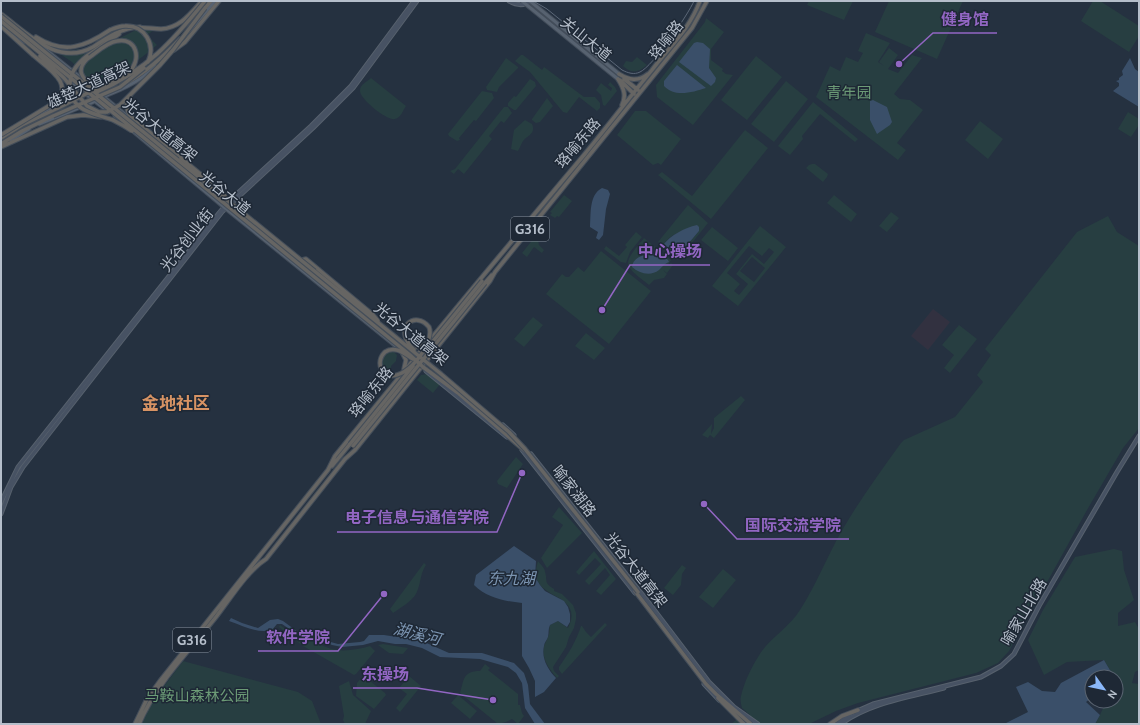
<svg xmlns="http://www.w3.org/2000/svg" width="1140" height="725" viewBox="0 0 1140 725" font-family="Cabin,'Noto Sans SC',sans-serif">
<rect width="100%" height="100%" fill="#253140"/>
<path fill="#323140" d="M933 309 950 322 928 350 911 336Z"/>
<path fill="#273e41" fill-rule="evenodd" d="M809 1H853L844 20 807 5Z
M889 1H963L937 59 875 32Z
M1093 1H1100L1139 26V36L1129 52 1081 21Z
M706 18 724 32 711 49V60L723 69 722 71 726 74 733 75 693 125 657 97 656 85 705 22Z
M136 30H154L147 35 157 45C139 60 115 79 90 81L72 62 60 54 63 51C78 49 96 49 110 43 119 39 127 34 136 30Z
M866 33 890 43 878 62 884 66 879 62 889 48 898 55 888 69 898 73 912 55 922 58 894 94 900 99 910 100 923 110 897 143 906 150 898 160 816 97 830 66 840 71 846 57 858 62 863 53 858 51Z
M521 55H523L542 70 544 67 584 97H595L600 103V108L597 111 579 97 567 113 563 112 530 72 515 61Z
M756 56 782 77 747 120 721 100Z
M637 57 647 65C638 73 632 74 623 66L626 61 632 62Z
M506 58 518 67V68L499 87 497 92 487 90 486 87Z
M371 78 406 106C403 110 401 118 395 119 387 121 360 99 360 91 360 84 367 82 371 78Z
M530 79 535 82 536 86 516 110H514L508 106V103L514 96 516 97Z
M786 81 808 99 774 142 751 124Z
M610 82 615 87 617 91 605 106 603 105 601 95 596 90 601 83 611 91 612 88 608 85Z
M482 91 492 93 494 98 476 121 474 120 459 138 460 140 457 141 449 136 448 134Z
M547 98 553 106 540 122 536 123 532 120V119Z
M813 102 858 139 855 142 820 114 802 136 803 139 790 155 778 146Z
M504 107H508L512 113 504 123 501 121 489 136 492 139 464 174 458 169 454 174 450 171 455 169Z
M635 111H646L681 139 661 165 658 163 653 165 617 135Z
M1128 112 1139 119V125L1131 137 1118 129Z
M525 120 532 124C536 134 528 135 523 141 521 144 520 148 518 151L511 149 514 130Z
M980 121 1003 139 988 159 965 140Z
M745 130 768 148 711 219 658 175 662 172 692 196Z
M812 164H815L828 174 827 177 823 182 806 168 809 165Z
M564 195 572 201 559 217 557 216 555 218 550 215 552 213 550 212Z
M834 195 857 214 851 222 827 203Z
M688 205 708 223 679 259 677 257 699 231C682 231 674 231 663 245L658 242Z
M891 212 899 218 887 232 879 226Z
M1108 216 1117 232 1139 246V428L1123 448 1087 510 1009 651 998 663 976 673 858 703 836 711 809 724H731L736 720 750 715 742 708C741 704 740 700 741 696 744 683 751 668 758 657 768 639 789 628 800 610 816 585 827 557 841 532 859 501 880 472 901 443L904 440 955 417 983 382 977 375 991 355 985 349 1077 232Z
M760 226 786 247 738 306 712 286ZM749 246 762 256 769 248 774 252 764 264 752 254 736 274 748 284 739 295 734 291 740 284 727 273ZM752 257 765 268 754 282 740 271Z
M712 227 738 248 728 261 701 240Z
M542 228 545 231 538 240 539 245 544 250 542 253 534 247 527 257 522 253Z
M636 232 642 237 630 252 626 263 621 262 604 249 606 246 619 256 627 247 625 245Z
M644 238 671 260 668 265H669L671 263 673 265 667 273 663 270 667 274 664 278 654 280 649 285C622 264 622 265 644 238Z
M601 251 651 291 609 344 546 294 562 274 566 277H569L578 267 584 272Z
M533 317 543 325 524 347 514 339Z
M959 325 977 339 950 373 944 368 954 355 942 345Z
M586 333 605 348 594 360 575 346Z
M391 349 397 355 396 361 391 366V373L394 375 390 381 380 370 381 355Z
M427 374 431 375 441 383 433 393 417 380 421 375Z
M741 396 745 400 714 438 710 435 708 438 702 435 712 424 711 434 714 428V418Z
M516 457 523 464 507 488 498 484 497 481Z
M559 507 582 533 547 568 541 558 563 525 552 517Z
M1114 549 1122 551 1124 570 1134 600 1118 613V626L1135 622 1139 629V670L1135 672 1132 683 1139 684V724H1095L1100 715 1106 701H1116V677H1114L1104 660 1067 662 1044 675 1028 640 1043 610 1075 557Z
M594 551 616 579 601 595 596 591 610 575 605 568 589 585 585 581 601 564 595 558 579 575 576 572Z
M538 561C540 564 545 568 545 572 548 581 543 582 554 589V591L562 594 573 605 576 613V619L574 628 569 637 566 647 553 667 554 671 559 676 557 678C549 669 541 658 544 646 545 643 547 640 548 637 550 633 549 629 550 625L558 621 568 628C584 596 541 599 536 577 535 572 537 565 538 561Z
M424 563 426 565C421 572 421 580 418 589 415 600 403 606 393 613L390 609Z
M682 565 686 568 682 574 681 585 673 595 664 588Z
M723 569 736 580 713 608 699 597Z
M605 623 607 625 562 674 559 670V667C568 654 576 642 581 626H582L586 632 591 637Z
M280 625 302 641C316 639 315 643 326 647 338 653 357 650 370 646L375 651 356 674 354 675 303 646 279 627Z
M383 644 408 648 403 654 389 653 378 645Z
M183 661 298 692 312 701 321 724H142L150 705Z
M485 664 490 668 488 670 518 694V705H520L522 713 524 716 518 724 512 719 506 722 498 724 460 693C464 681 462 671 480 671Z
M409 676 421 686 400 712 396 708 407 694 399 688Z
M362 677H365L385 693 386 695 374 709 356 696 357 683Z
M349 681 353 695 371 711 365 724H345L343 720 344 716 339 686Z
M458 695 477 711 470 719 451 703Z"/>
<path fill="#3a4f69" d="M697 42 703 43 710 49 709 68 716 78 715 82 711 86 679 62 694 43Z
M1130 58 1135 69 1139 72V107L1113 91 1119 86V83L1116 81 1119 80V78L1123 75 1122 71Z
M677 65 706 88C693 92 675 98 664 86V81Z
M873 100 887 107 892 122 890 125 877 134 870 120V101Z
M602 188 608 190 610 194 606 209 603 235 599 240 596 238 598 232 590 227C591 213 589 195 602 188Z
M697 225 699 227V231L677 257 663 245C671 235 684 228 697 225Z
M658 252 668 260 669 262C664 264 662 267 659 270 650 277 639 273 632 267 633 255 648 255 658 252Z
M514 546 536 561 535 577 540 585 545 591 564 601 568 607 570 614V622L567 627 558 621 550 625C548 629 549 633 548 637 547 640 544 643 544 646 541 658 548 670 556 678L544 692 535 697V681L529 668 522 656V603C504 601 487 598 474 585L476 575Z
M231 618 242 623 258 628 270 620 278 619 283 621 298 632 316 635 327 641 338 644 360 642 364 641 369 635H384L397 637H409L422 641 449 653H482L514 663 524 673 528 685 530 704 545 724H535L525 708 522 683 516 673 508 667 480 659 440 657 422 648 406 644H395L378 641 363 645 342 647 332 645 318 638 298 635 282 624H277L272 630C257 634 244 626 229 621Z
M1104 660 1114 677H1092V697L1086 702 1100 715 1095 724H1004L1028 712 1016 687 1028 682 1042 691 1055 692 1061 683Z"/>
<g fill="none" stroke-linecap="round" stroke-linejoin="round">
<defs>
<path id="secondary" d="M509 1C516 5 523 7 530 1
M426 371 507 437
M503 425 514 435
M522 450 635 593
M531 454 649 603 709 682 734 707 758 724
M1 502 18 467 219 213 229 201 311 126 351 86 414 1
M1 514 11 487 23 467 222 212 313 128 353 88 417 1
M704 684 719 700
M857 711 873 704 981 677 1001 666 1014 654 1039 606 1117 472 1139 436
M837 724 852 713
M841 724C869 703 910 697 944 688"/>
<path id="primary" d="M522 1 618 79
M530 1 619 74
M1 24 24 42
M185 36 215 1
M36 42 87 83
M55 67 91 98 109 112
M100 94 161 144
M115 116 224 207 402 351
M28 120 50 108 67 102
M39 124 93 102 94 100C116 92 139 83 156 66
M11 140 29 129"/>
<path id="trunk" d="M204 9 211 1
M1 14C27 33 58 67 93 47 108 37 121 28 140 27
M1 26 33 55
M138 28C146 27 153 29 161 29 180 28 190 14 202 1
M36 37C64 55 85 47 110 30
M174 50 185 42 219 1
M87 56 119 34
M619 74C629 80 638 82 648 74
M618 79C623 87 627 95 622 105
M624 79 638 90
M620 80 634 94
M126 83C147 72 164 56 180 39
M130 97C125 103 126 109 130 116L181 158
M1 138 22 125 58 108
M1 144 22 131 53 116
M1 147 67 117 83 115 101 117
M302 260 306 259 318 269
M485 283 492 275
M410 347H419L425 344
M402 352 406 360 404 369
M423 367 458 393 525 451
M332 466 350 444
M635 591 706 684 716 694 751 724
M718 698 744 724
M135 724 147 699 160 681 328 470 335 456C417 355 500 255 584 155 607 127 629 98 652 70 670 46 689 30 700 1
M139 724C156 684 189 651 216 617 230 599 247 571 266 559L345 459 355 450 490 281 495 272 692 28 707 1
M830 724 842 716 858 710"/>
</defs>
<use href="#secondary" stroke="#57616d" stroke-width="5"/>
<use href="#primary" stroke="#424c59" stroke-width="5"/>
<use href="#trunk" stroke="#444e5a" stroke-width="5.5"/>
<use href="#secondary" stroke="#475263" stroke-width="3"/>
<use href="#primary" stroke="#576270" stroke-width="3"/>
<use href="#trunk" stroke="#666563" stroke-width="3.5"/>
<path stroke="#5b6777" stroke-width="1" d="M516 1 535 2 547 9 622 70C628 73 634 75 640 72 653 66 688 15 694 1"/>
<defs>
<path id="trunk-bridge" d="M1 16 441 374 509 432 525 449 638 592
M1 21 410 355 423 367
M110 30C115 28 120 26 125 26 145 25 156 45 148 62
M40 56 64 78 87 106 99 112H107L120 105 160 65 173 50 205 8
M87 56C78 63 70 72 70 84 69 111 93 113 113 120 119 123 126 127 132 131
M97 92C147 70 172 42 205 1
M58 108 129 72C142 60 137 37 117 41 107 42 96 53 87 59 75 71 83 78 93 88
M53 116 120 87 144 68
M1 135 52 104C78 86 48 68 33 55
M181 158 210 182 225 196
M318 269 372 314 378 321
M425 351 482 281
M413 359C405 354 395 345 385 352 382 355 380 359 380 363 380 368 383 372 386 374 403 385 436 343 429 327 416 310 391 327 414 350
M350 444 413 366
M353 446 485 283"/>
</defs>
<use href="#trunk-bridge" stroke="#444e5a" stroke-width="5.5" stroke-linecap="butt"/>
<use href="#trunk-bridge" stroke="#666563" stroke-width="3.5"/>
</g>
<g text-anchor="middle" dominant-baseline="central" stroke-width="3" stroke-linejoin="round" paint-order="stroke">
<g fill="#1e2835" stroke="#88919d" stroke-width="1">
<rect x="511" y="217" width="38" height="24" rx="3"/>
<rect x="173" y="628" width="38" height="24" rx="3"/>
</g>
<g font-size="14" font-weight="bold" fill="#b5beca">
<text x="530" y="229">G316</text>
<text x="192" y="640">G316</text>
</g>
<g font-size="15" fill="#b5beca" stroke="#1e2835">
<text transform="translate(586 39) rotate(39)">关山大道</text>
<text transform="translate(666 40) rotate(-51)">珞喻路</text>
<text transform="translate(89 85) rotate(-25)">雄楚大道高架</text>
<text transform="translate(160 130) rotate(39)">光谷大道高架</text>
<text transform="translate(578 143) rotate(-50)">珞喻东路</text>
<text transform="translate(225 193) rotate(39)">光谷大道</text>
<text transform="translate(187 240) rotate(-52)">光谷创业街</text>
<text transform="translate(411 334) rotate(39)">光谷大道高架</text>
<text transform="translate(371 392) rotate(-51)">珞喻东路</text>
<text transform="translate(574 491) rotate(52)">喻家湖路</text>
<text transform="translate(636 570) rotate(52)">光谷大道高架</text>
<text transform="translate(1024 612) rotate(-60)">喻家山北路</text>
</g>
<g font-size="15" fill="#6c9b76" stroke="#1e2835">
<text x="849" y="93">青年园</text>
<text x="197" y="696">马鞍山森林公园</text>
</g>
<g font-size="16" font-style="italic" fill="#7c95b2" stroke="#1e2835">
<text x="511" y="578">东九湖</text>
<text transform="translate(417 634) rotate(14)">湖溪河</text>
</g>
<g font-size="17" font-weight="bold" fill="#d79364" stroke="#1e2835">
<text x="176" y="403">金地社区</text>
</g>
</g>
<path fill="none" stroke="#9266c3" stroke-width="1.5" d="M899 64L933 33H997M602 310L630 265H710M522 473L497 532H337M704 504L737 539H849M384 594L338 651H258M493 700L417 688H353"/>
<g fill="#9266c3" stroke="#1e2835" stroke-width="1.5">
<circle cx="899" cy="64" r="4"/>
<circle cx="602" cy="310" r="4"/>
<circle cx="522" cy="473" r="4"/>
<circle cx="704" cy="504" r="4"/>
<circle cx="384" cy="594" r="4"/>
<circle cx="493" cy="700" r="4"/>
</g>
<g font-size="16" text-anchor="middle" font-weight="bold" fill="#9266c3" stroke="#1e2835" stroke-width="3" stroke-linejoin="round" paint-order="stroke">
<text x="965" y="25">健身馆</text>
<text x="670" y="257">中心操场</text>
<text x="417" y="523">电子信息与通信学院</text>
<text x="793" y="531">国际交流学院</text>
<text x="298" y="643">软件学院</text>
<text x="385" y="680">东操场</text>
</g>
<rect width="1140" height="725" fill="none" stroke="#b5beca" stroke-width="4"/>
<g transform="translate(1104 689) rotate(123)"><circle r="19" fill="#1e2835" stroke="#5a6471"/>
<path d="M0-3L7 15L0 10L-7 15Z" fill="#8bb8f9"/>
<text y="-6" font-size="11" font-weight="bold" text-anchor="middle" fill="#b5beca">N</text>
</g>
</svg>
